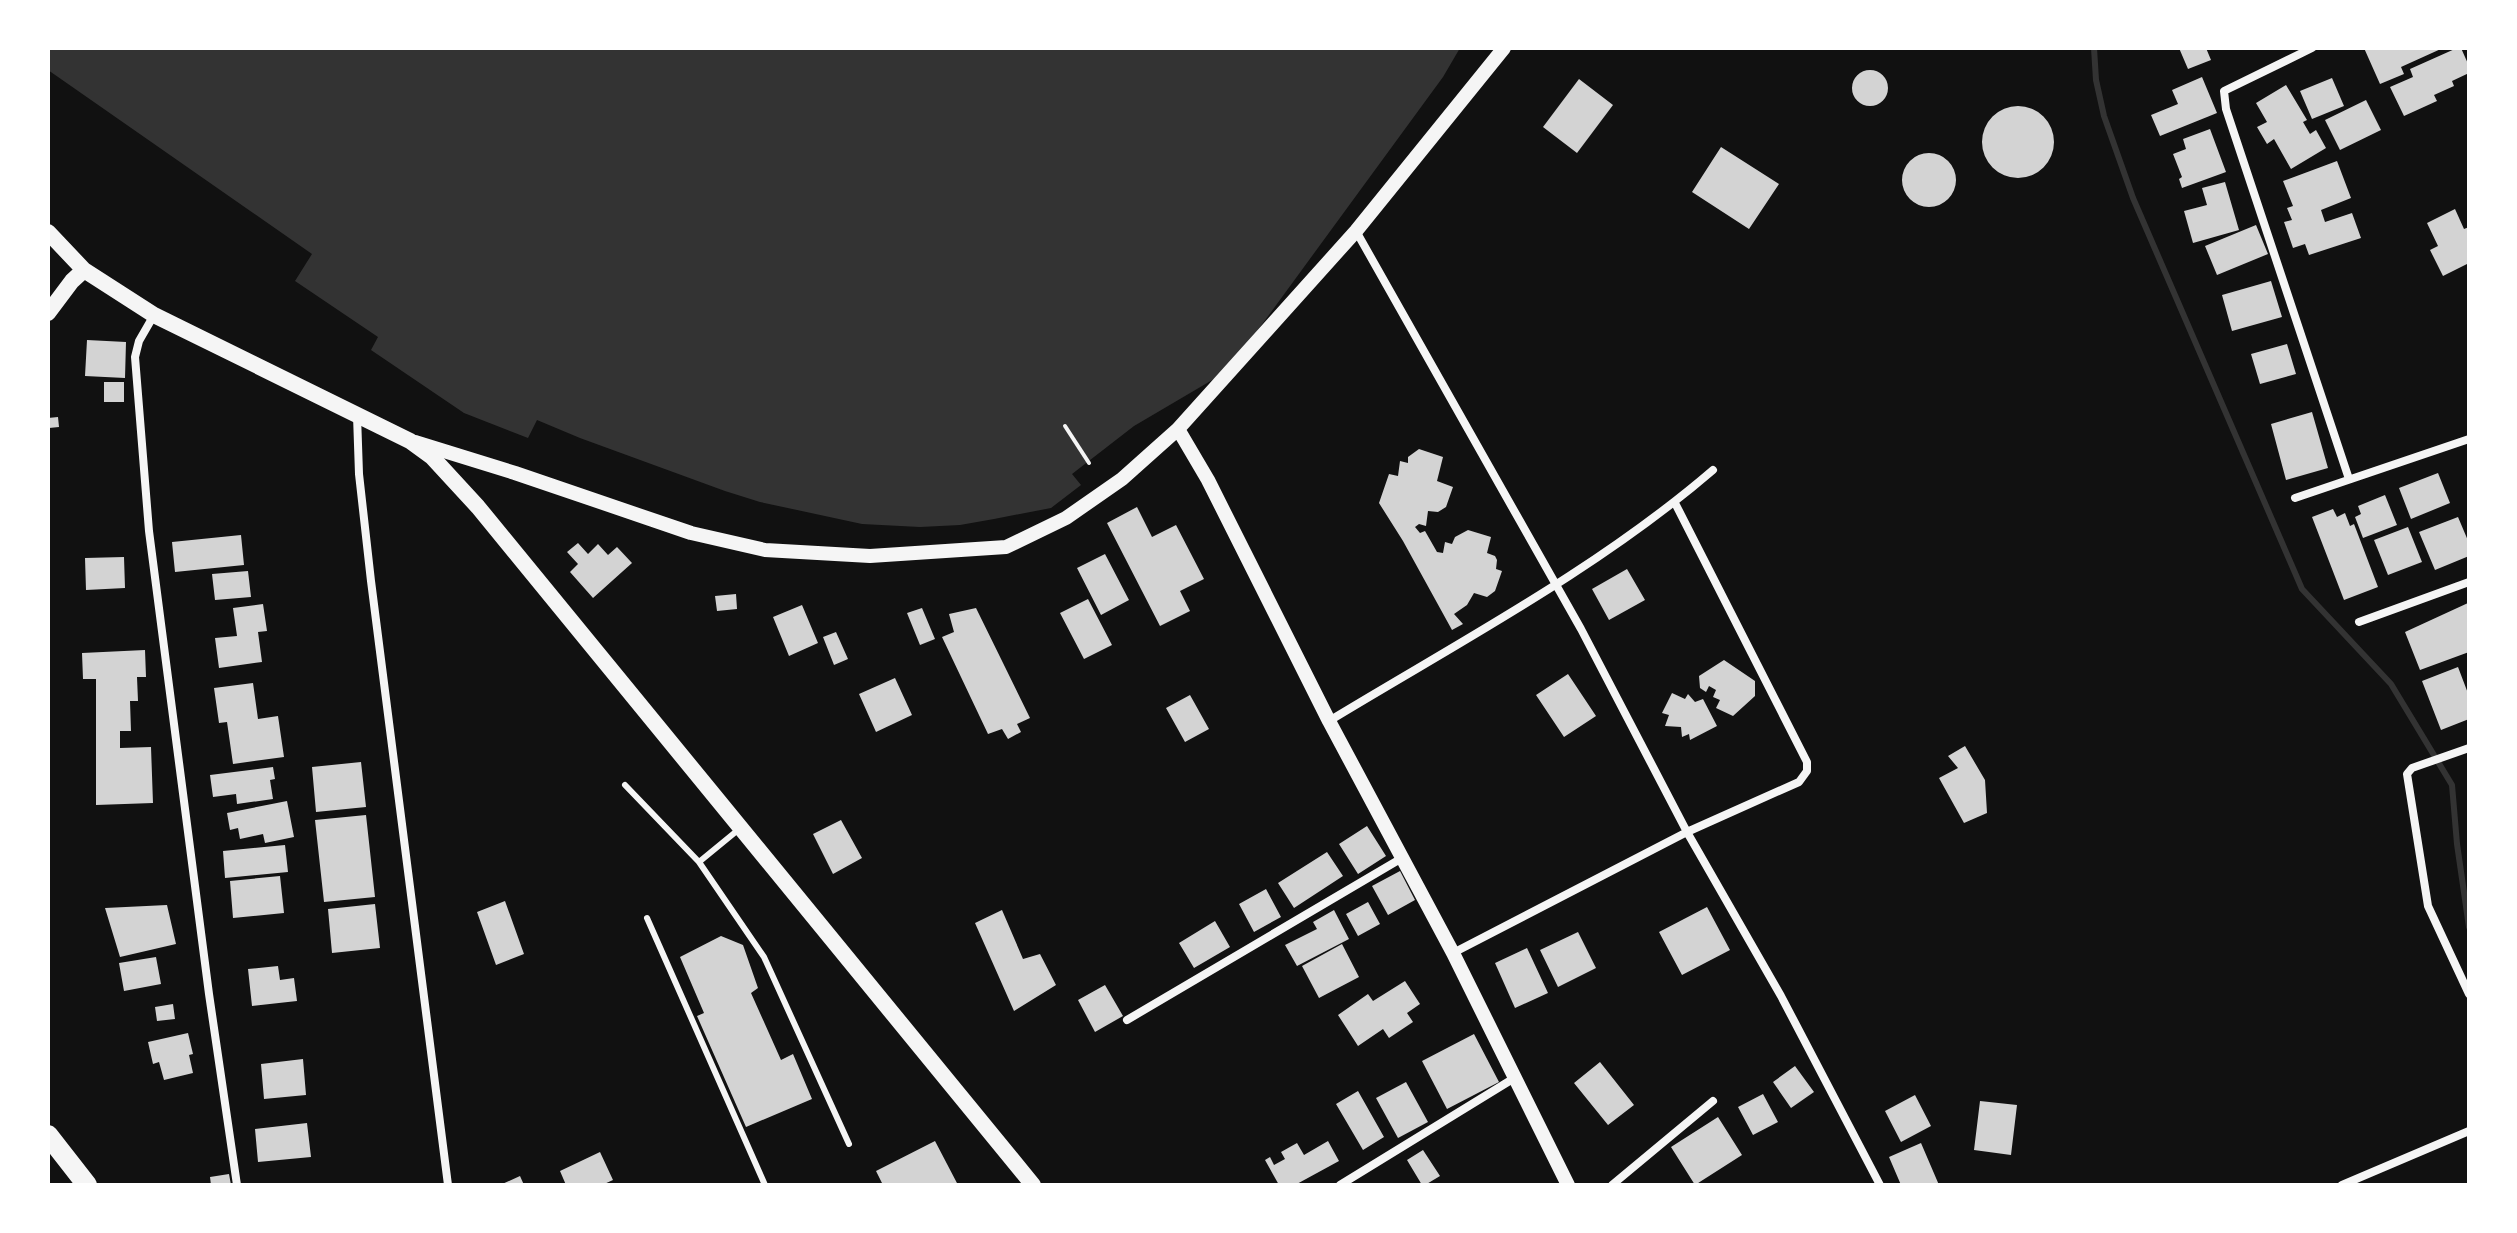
<svg xmlns="http://www.w3.org/2000/svg" width="2517" height="1233" viewBox="0 0 2517 1233" font-family="Arial,sans-serif">
<rect width="100%" height="100%" fill="#111"/>
<path fill="#333" d="M48 48H1460L1443 77 1263 323 1232 363 1219 376 1134 426 1072 474 1081 485 1051 508 994 519 960 525 920 527 862 524 760 502 725 491 580 438 537 420 528 438 464 413 371 350 378 337 295 281 312 254 48 70Z"/>
<g fill="none" stroke-linecap="round" stroke-linejoin="round">
<path stroke="#333" stroke-width="6" d="M2094 48 2096 80 2104 116 2133 198 2302 589 2391 684 2452 785 2457 844 2469 927"/>
</g>
<path fill="#d3d3d3" d="M2179 48H2206L2211 60 2188 69Z
M2364 48H2443L2401 67 2404 74 2380 84Z
M2457 48H2461L2469 66V73L2452 81 2454 86 2434 95 2437 101 2404 116 2390 87 2413 77 2410 69Z
M1852 88a18 18 0 1 1 36 0a18 18 0 1 1-36 0Z
M2202 77 2217 113 2160 136 2151 115 2178 104 2172 90Z
M2332 78 2344 106 2312 119 2300 91Z
M1579 79 1613 105 1577 153 1543 127Z
M2286 85 2307 120 2303 122 2310 134 2316 130 2326 148 2291 169 2274 139 2267 144 2257 127 2267 122 2256 103Z
M2366 100 2381 130 2340 150 2325 120Z
M1982 142a36 36 0 1 1 72 0a36 36 0 1 1-72 0Z
M2210 129 2226 172 2182 188 2179 179 2182 177 2173 154 2186 149 2183 139Z
M1721 147 1779 184 1749 229 1692 192Z
M1902 180a27 27 0 1 1 54 0a27 27 0 1 1-54 0Z
M2337 161 2351 198 2321 210 2325 222 2352 213 2361 238 2309 255 2305 244 2293 248 2284 222 2292 220 2287 208 2293 206 2283 181Z
M2225 182 2239 230 2193 243 2184 211 2207 205 2202 188Z
M2455 209 2464 229 2469 227V263L2443 276 2430 250 2438 246 2427 223Z
M2256 225 2268 254 2217 275 2205 246Z
M2271 281 2282 317 2232 331 2222 295Z
M87 340 126 342 125 378 85 376Z
M2287 344 2296 374 2260 384 2251 354Z
M104 382H124V402H104Z
M2312 412 2328 468 2286 480 2271 424Z
M58 417 59 427 49 428 48 418Z
M1419 449 1443 457 1437 481 1453 487 1446 507 1438 512 1428 511 1426 526 1419 524 1415 527 1420 533 1425 531 1437 552 1443 553 1445 542 1452 544 1455 537 1468 530 1491 537 1487 553 1495 556 1497 560 1496 569 1502 571 1495 591 1487 597 1474 593 1467 605 1454 614 1463 624 1452 630 1403 541 1379 503 1389 474 1398 476 1400 461 1408 463V457Z
M2438 473 2450 503 2411 519 2399 488Z
M2385 495 2397 525 2363 538 2355 517 2361 514 2358 506Z
M1137 507 1152 537 1176 525 1204 579 1180 591 1190 611 1160 626 1107 523Z
M2333 509 2337 517 2345 513 2350 526 2354 524 2378 587 2344 600 2312 517Z
M2458 517 2469 543V556L2435 570 2419 532Z
M2408 527 2422 562 2388 575 2374 540Z
M241 535 244 565 175 572 172 542Z
M578 543 588 554 598 544 608 555 617 547 632 563 593 598 570 572 578 564 567 552Z
M1105 554 1129 600 1101 615 1077 568Z
M124 557 125 588 86 590 85 558Z
M1627 569 1645 600 1609 620 1592 589Z
M248 571 251 597 215 600 212 574Z
M736 594 737 609 717 611 715 596Z
M1088 599 1112 645 1084 659 1060 613Z
M2468 603 2469 652 2420 670 2405 632Z
M263 604 267 631 258 632 262 662 219 668 215 638 237 636 233 608Z
M802 605 818 643 789 656 773 617Z
M922 608 935 639 920 645 907 613Z
M976 608 1030 718 1017 724 1021 732 1008 739 1002 729 988 734 942 637 954 632 949 614Z
M836 632 848 659 834 665 823 637Z
M145 650 146 677H137L138 701H130L131 731H120V748L151 747 153 803 96 805V679H83L82 653Z
M1724 660 1755 681V696L1733 716 1716 708 1720 700 1713 697 1716 690 1709 686 1706 692 1700 688 1699 676Z
M2458 667 2469 696V719L2441 730 2422 681Z
M1568 674 1596 716 1564 737 1536 695Z
M895 678 912 715 876 732 859 694Z
M253 683 258 719 278 716 284 757 233 764 227 722 219 723 214 688Z
M1672 693 1685 699 1688 694 1695 702 1703 699 1717 726 1690 740 1689 734 1682 737 1681 727 1665 726 1669 715 1662 713Z
M1190 695 1209 729 1185 742 1166 708Z
M1965 746 1985 780 1987 813 1964 823 1939 778 1958 768 1948 756Z
M361 762 366 807 316 812 312 767Z
M273 767 275 779 270 780 273 799 237 804 236 794 213 797 210 775Z
M287 801 294 837 265 843 263 834 240 839 238 828 230 830 227 813Z
M366 815 375 897 324 902 315 820Z
M841 820 862 858 833 874 813 834Z
M1367 826 1386 856 1358 874 1339 844Z
M285 845 288 872 225 878 223 851Z
M1327 852 1343 876 1294 908 1278 883Z
M1400 871 1415 900 1388 915 1372 886Z
M280 876 284 913 233 918 230 881Z
M1266 889 1281 917 1254 932 1239 904Z
M505 901 524 954 496 965 477 912Z
M1368 902 1380 924 1358 936 1346 914Z
M375 904 380 948 332 953 328 909Z
M167 905 176 944 120 957 105 908Z
M1707 907 1730 950 1682 975 1659 932Z
M1002 910 1023 959 1040 954 1056 985 1014 1011 975 923Z
M1334 910 1349 939 1297 966 1285 945 1317 929 1313 922Z
M1215 921 1230 947 1194 968 1179 943Z
M1578 932 1596 968 1558 987 1540 950Z
M721 936 743 945 758 988 751 993 781 1060 793 1054 812 1099 746 1127 697 1016 704 1013 680 957Z
M1342 944 1359 977 1319 998 1302 966Z
M1527 948 1548 993 1515 1008 1495 963Z
M156 957 161 984 124 991 119 963Z
M278 966 280 980 294 978 297 1001 252 1006 248 969Z
M1405 981 1420 1004 1407 1013 1413 1022 1389 1038 1383 1029 1358 1046 1338 1015 1368 994 1373 1001Z
M1105 985 1123 1016 1095 1032 1078 1000Z
M173 1004 175 1019 157 1021 155 1007Z
M188 1033 193 1054 189 1055 193 1073 164 1080 159 1062 153 1064 148 1042Z
M1474 1034 1499 1082 1447 1109 1422 1061Z
M303 1059 306 1095 264 1099 261 1064Z
M1600 1062 1634 1105 1608 1125 1574 1083Z
M1795 1066 1814 1092 1791 1108 1773 1082Z
M1406 1082 1428 1122 1398 1138 1376 1098Z
M1358 1091 1384 1137 1363 1150 1336 1104Z
M1763 1094 1778 1122 1753 1135 1738 1107Z
M1915 1095 1931 1126 1901 1142 1885 1111Z
M1980 1101 2017 1105 2011 1155 1974 1150Z
M1718 1117 1742 1155 1695 1185 1671 1147Z
M307 1123 311 1157 258 1162 255 1129Z
M935 1141 958 1185H883L876 1171Z
M1328 1141 1339 1161 1295 1185H1279L1265 1160 1270 1157 1274 1165 1285 1159 1281 1152 1297 1143 1304 1155Z
M1921 1143 1939 1185H1901L1889 1157Z
M1423 1150 1440 1176 1425 1185H1422L1407 1160Z
M600 1152 613 1180 602 1185H566L560 1171Z
M229 1174 231 1185H211L210 1177Z
M520 1176 524 1185H500Z"/>
<g fill="none" stroke-linecap="round" stroke-linejoin="round">
<path stroke="#f5f5f5" stroke-width="4" d="M1065 426 1089 463"/>
<path stroke="#f5f5f5" stroke-width="6" d="M625 785 699 862 764 957 849 1144
M699 862 738 830
M647 918 765 1185"/>
<path stroke="#f5f5f5" stroke-width="8" d="M2312 48 2224 91 2226 109 2349 479
M1356 231 1581 629 1687 832 1781 996 1880 1185
M154 315 139 341 135 357 149 531 209 994 237 1185
M357 415 359 474 371 581 448 1185
M2295 498 2469 439
M2359 622 2469 582
M1329 721C1459 642 1598 569 1713 470
M2469 748 2412 768 2407 774 2428 906 2469 994
M1453 953 1687 832 1799 782 1807 771V762L1675 503
M1127 1020 1402 858
M1340 1185 1516 1077
M1612 1185 1713 1101
M2342 1185 2469 1131"/>
<path stroke="#f5f5f5" stroke-width="14" d="M1178 429 1208 480 1329 721 1453 953 1568 1185
M415 442 515 473 691 533 765 550 870 556 1006 547 1066 518 1122 479 1178 429 1356 231 1504 48"/>
<path stroke="#f5f5f5" stroke-width="16" d="M48 232 84 270 154 315 410 441 432 457 478 507 1033 1185
M48 313 72 281 84 270"/>
<path stroke="#f5f5f5" stroke-width="20" d="M48 1135 87 1185"/>
</g>
<rect width="2517" height="1233" fill="none" stroke="#ffffff" stroke-width="100"/>
</svg>
